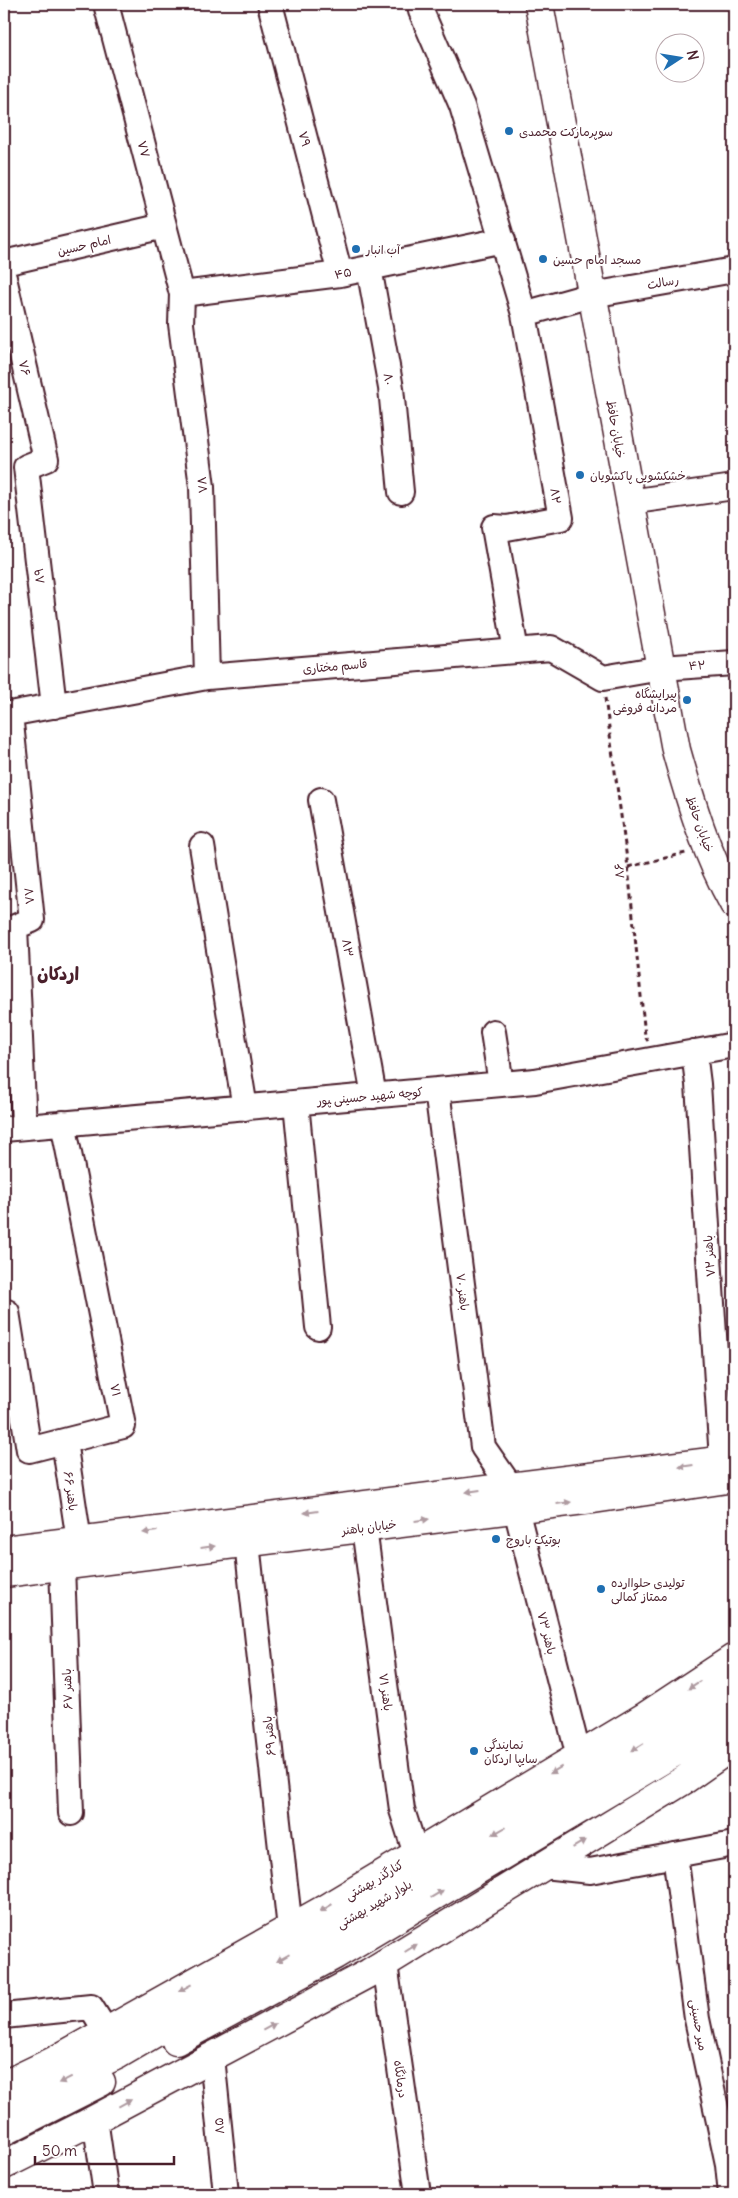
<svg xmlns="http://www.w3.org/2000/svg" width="738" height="2198" viewBox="0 0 738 2198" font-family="Delius,'Playpen Sans Arabic',sans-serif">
<rect width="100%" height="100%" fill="#fff"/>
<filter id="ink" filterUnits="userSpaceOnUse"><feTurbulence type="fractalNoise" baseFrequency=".02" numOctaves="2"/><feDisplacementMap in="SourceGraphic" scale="10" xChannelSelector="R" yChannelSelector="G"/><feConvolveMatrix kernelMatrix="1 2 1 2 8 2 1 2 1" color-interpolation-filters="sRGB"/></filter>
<g filter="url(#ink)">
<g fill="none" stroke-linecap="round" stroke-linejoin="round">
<defs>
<path id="minor" d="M106 4 182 294 181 324 202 487 207 677
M270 4 340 274
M420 4 421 11 462 106 524 314 592 295 734 270
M4 263 164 226
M369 268 391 388 401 492
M4 278 46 459 26 467 54 706
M182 294 340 274 503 240
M629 502 734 487
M516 651 494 527 507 528 561 518 524 314
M10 714 32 920 15 927 24 1127
M4 715 207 677 551 648 603 678 661 668 734 663
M321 800 374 1096
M202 846 245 1108
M493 1032 501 1084
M694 1052 698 1084 722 1460
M437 1090 483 1447 510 1486
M296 1103 318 1327
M4 1129 535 1081 734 1045
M7 1312 29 1450 123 1426 63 1123
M64 1441 79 1541
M516 1509 579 1757
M364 1528 402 1810 416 1854
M247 1543 290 1929
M62 1566 71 1813
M675 1855 697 2019 728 2164 731 2194
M543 1866 590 1871 734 1844
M385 1964 418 2194
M4 2016 91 2007 106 2031
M212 2057 226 2194
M95 2119 106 2194"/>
<path id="major" d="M539 4 676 750C691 803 707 856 734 904
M4 1550 734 1459
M4 1573 592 1499 734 1478
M176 2041 335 1955 734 1717
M4 2085 52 2062 323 1910 646 1716 734 1658
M4 2109 119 2054 586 1780 679 1721 734 1683
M4 2131 101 2082
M4 2165 84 2125 369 1973 684 1780 734 1745"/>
</defs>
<use href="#minor" stroke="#4a1f2b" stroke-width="28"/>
<use href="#major" stroke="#4a1f2b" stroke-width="31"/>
<path stroke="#4a1f2b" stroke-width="3" stroke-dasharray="5 4" stroke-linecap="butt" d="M605 698 628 867 645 1036 648 1041
M628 867 686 853"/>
<use href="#minor" stroke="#fff" stroke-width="24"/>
<use href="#major" stroke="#fff" stroke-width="28"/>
</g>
<defs><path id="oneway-solid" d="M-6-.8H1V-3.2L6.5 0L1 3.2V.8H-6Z" transform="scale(1.25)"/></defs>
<g fill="#ae9aa0">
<use href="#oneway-solid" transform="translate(686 1466) rotate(172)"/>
<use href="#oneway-solid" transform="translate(473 1491) rotate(172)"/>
<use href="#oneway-solid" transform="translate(564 1503) rotate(-7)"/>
<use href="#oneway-solid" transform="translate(311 1512) rotate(173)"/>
<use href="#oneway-solid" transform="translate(422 1520) rotate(-7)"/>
<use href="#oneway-solid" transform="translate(150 1532) rotate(173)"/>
<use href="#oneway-solid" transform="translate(208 1547) rotate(-7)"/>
<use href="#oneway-solid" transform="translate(694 1685) rotate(146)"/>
<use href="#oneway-solid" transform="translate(638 1747) rotate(148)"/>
<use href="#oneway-solid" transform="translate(556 1770) rotate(149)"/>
<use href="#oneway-solid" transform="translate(499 1831) rotate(150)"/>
<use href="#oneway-solid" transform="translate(579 1844) rotate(-31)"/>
<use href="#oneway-solid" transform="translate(437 1894) rotate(-31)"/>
<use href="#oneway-solid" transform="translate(326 1908) rotate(149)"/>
<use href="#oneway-solid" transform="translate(411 1948) rotate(-32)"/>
<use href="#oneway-solid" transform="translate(283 1958) rotate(150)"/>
<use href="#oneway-solid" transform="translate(185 1988) rotate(151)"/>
<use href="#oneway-solid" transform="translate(269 2027) rotate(-28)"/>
<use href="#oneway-solid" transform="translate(65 2080) rotate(154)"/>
<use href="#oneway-solid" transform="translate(125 2103) rotate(-28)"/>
</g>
</g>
<g fill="#1f6fb2" stroke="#fff" stroke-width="2">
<circle cx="509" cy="131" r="5"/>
<circle cx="356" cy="249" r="5"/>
<circle cx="543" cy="259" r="5"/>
<circle cx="580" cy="475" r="5"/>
<circle cx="687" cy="700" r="5"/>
<circle cx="496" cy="1539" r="5"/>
<circle cx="601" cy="1589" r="5"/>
<circle cx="474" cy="1751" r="5"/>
</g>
<g text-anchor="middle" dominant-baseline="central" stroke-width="4" stroke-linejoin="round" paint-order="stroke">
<g font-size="12" fill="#4a1f2b" stroke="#fff" text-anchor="start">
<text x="519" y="131">سوپرمارکت محمدی</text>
<text x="366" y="249">آب انبار</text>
<text x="553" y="259">مسجد امام حسین</text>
<text x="590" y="475">خشکشویی پاکشویان</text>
<text x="677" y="693" text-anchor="end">پیرایشگاه<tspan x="677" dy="14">مردانه فروغی</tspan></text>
<text x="506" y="1539">بوتیک باروج</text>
<text x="611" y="1582">تولیدی حلواارده<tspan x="611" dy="14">ممتاز کمالی</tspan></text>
<text x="484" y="1744">نمایندگی<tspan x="484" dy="14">سایپا اردکان</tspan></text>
</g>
<g font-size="12" fill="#4a1f2b" stroke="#fff">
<text transform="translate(305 139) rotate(75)">۷۹</text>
<text transform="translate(144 149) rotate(75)">۷۷</text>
<text transform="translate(84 245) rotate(-13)">امام حسین</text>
<text transform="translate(343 273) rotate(-10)">۴۵</text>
<text transform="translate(663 282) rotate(-10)">رسالت</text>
<text transform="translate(25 368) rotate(77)">۷۶</text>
<text transform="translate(389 379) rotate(80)">۸۰</text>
<text transform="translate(616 429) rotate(80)">خیابان حافظ</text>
<text transform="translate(202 485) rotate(-95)">۷۸</text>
<text transform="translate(556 496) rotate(80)">۸۲</text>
<text transform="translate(39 576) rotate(-97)">۸۹</text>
<text transform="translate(697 665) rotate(-3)">۴۲</text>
<text transform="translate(335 666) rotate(-5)">قاسم مختاری</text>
<text transform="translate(700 824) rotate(70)">خیابان حافظ</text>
<text transform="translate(619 871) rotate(-96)">۸۶</text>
<text transform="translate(29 896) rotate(-96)">۷۷</text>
<text transform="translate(348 948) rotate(80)">۸۳</text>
<text transform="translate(370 1096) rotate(-5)">کوچه شهید حسینی ‍پور</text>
<text transform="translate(709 1256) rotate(-94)">باهنر ۷۲</text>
<text transform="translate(463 1292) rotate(83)">باهنر ۷۰</text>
<text transform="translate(116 1390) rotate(79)">۷۱</text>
<text transform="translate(71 1491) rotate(82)">باهنر ۶۶</text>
<text transform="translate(369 1527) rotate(-7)">خیابان باهنر</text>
<text transform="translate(547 1633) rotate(76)">باهنر ۷۳</text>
<text transform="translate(67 1689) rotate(-92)">باهنر ۶۷</text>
<text transform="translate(386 1692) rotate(82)">باهنر ۷۱</text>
<text transform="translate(269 1736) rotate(-96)">باهنر ۶۹</text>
<text transform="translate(374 1880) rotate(-31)">کنارگذر بهشتی</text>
<text transform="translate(374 1904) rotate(-30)">بلوار شهید بهشتی</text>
<text transform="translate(699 2025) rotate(80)">میر حسینی</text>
<text transform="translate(401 2079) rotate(82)">درمانگاه</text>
<text transform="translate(219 2126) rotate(-96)">۸۵</text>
</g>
<g font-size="18" font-weight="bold" fill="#4a1f2b" stroke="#fff">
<text x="58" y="973">اردکان</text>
</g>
</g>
<rect width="738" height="2198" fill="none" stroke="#fff" stroke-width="20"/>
<rect x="10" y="10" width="718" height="2178" fill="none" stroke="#4a1f2b" stroke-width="2" filter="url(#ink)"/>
<g transform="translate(680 58) rotate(78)"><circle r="24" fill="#ffffff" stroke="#b7a5aa"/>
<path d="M0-4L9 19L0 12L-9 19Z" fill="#1f6fb2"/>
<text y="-8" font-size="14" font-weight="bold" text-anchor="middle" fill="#4a1f2b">N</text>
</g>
<path d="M35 2156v8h139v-8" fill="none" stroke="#4a1f2b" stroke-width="2.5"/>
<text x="42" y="2156" font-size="15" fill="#4a1f2b" stroke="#ffffff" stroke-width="4" paint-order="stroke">50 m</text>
</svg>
